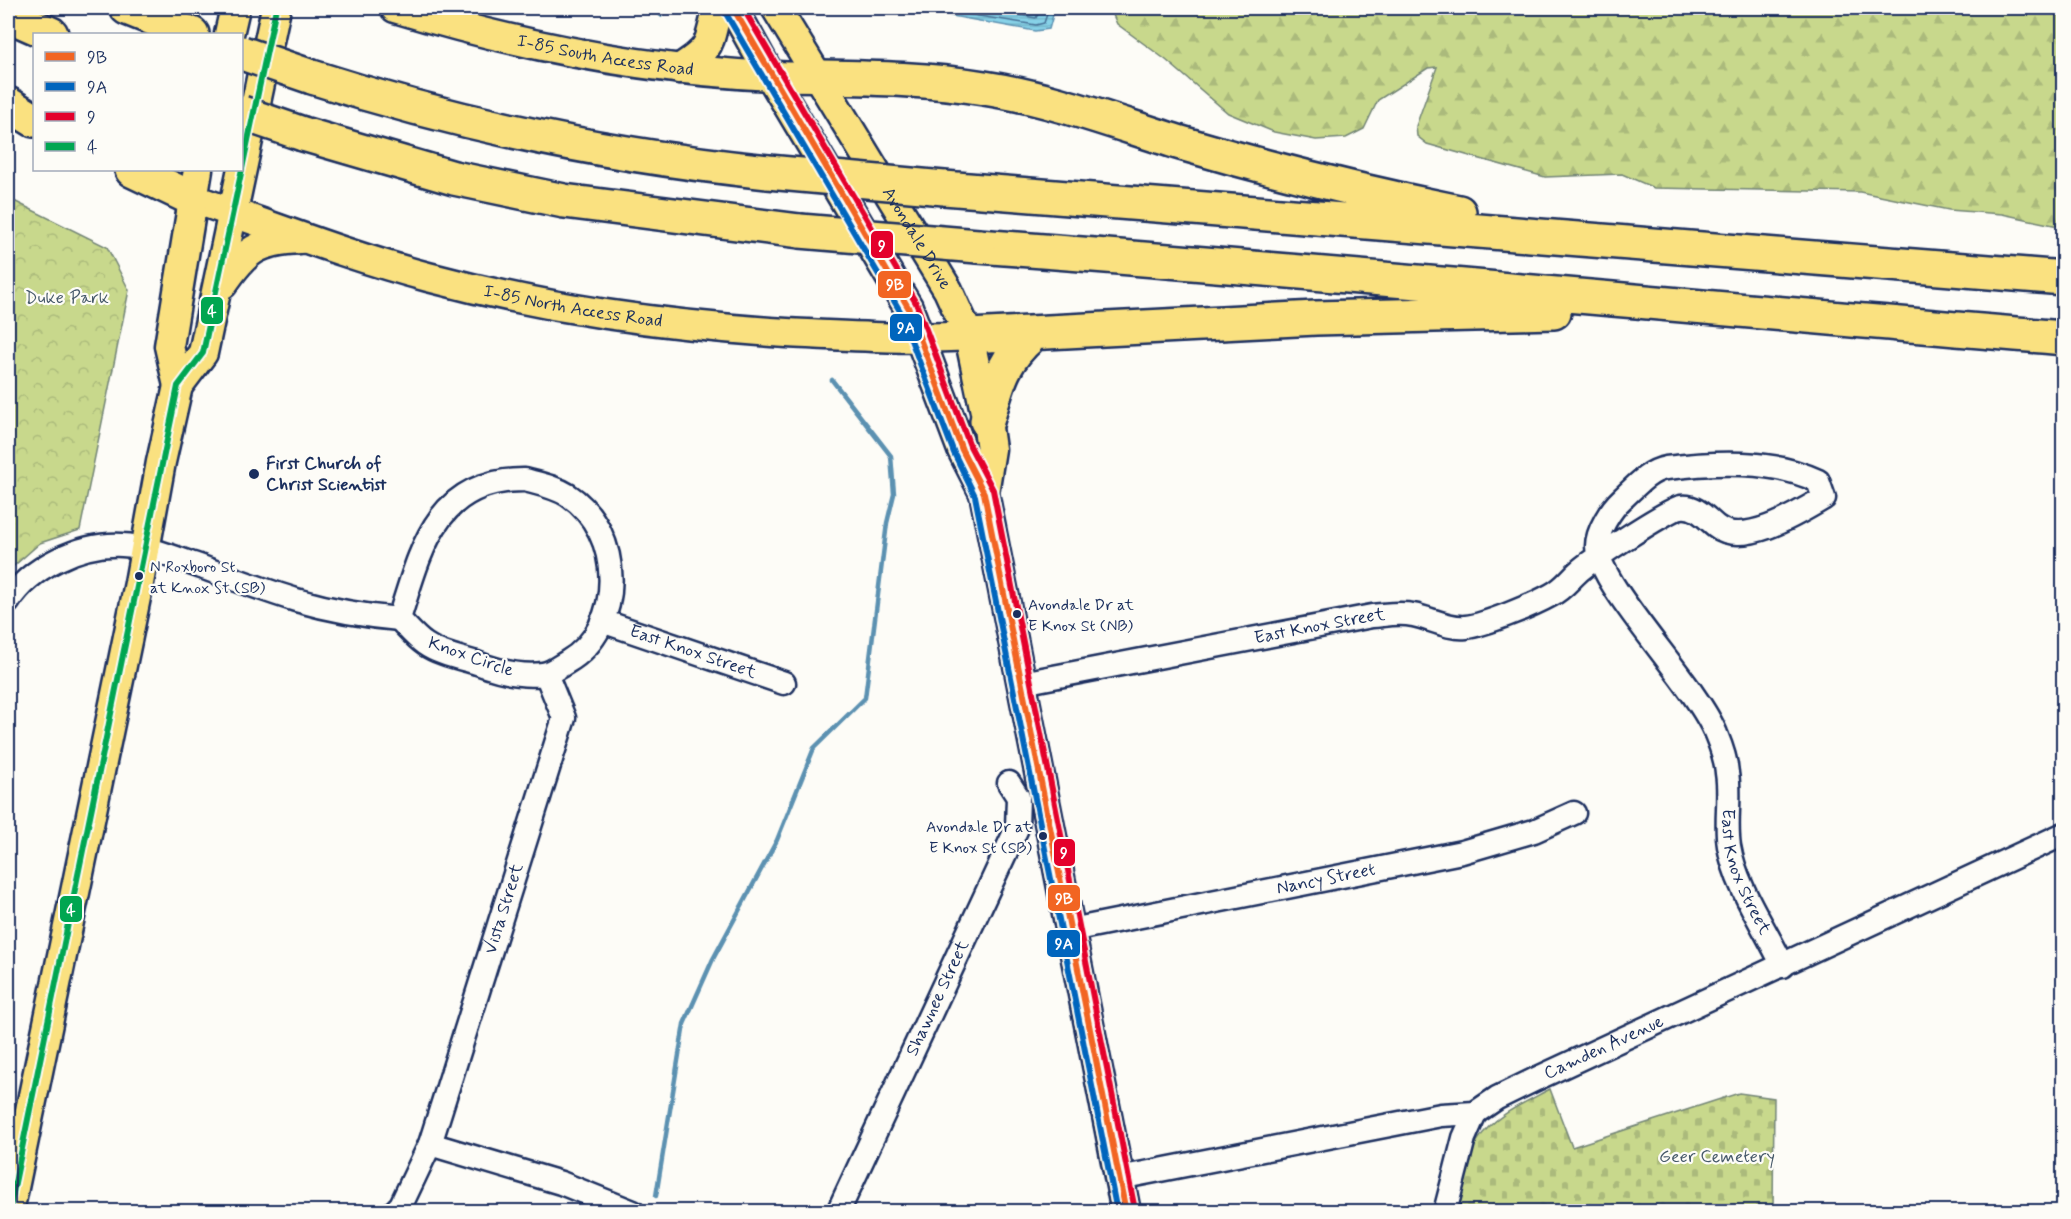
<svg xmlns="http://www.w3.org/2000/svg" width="2071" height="1219" viewBox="0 0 2071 1219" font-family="Mynerve,sans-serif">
<defs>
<pattern id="forest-firs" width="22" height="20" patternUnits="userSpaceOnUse" patternTransform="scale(1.5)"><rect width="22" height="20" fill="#c8d88c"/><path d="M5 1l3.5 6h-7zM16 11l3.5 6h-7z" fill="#abba7b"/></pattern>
<pattern id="cemetery-stones" width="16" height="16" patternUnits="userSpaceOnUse" patternTransform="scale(1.5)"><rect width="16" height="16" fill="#c8d88c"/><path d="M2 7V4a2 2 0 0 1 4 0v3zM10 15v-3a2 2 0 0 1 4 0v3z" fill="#abba7b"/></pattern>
<pattern id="park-crowns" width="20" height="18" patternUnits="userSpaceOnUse" patternTransform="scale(1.5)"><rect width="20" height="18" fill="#c8d88c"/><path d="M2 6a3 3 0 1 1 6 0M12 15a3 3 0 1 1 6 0" fill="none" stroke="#abba7b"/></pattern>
<pattern id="water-rules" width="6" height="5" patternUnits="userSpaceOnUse" patternTransform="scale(1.5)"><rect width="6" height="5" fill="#87d2e8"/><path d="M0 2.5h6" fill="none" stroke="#74b5c9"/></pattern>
</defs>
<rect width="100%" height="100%" fill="#fdfcf7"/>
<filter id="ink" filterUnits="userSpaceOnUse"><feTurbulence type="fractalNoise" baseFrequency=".0167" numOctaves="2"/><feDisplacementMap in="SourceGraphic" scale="12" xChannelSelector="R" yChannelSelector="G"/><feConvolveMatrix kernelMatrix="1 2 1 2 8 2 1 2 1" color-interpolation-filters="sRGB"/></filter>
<g filter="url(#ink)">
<path fill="url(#forest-firs)" stroke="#728475" stroke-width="1.5" d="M1110 8H2063V227L2002 214 1949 210 1860 192 1654 188 1622 174 1545 177 1427 144 1417 136 1416 126 1437 67 1428 68 1378 100 1364 129 1346 138 1316 140 1274 132 1228 113 1166 60 1117 24Z"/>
<path fill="url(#cemetery-stones)" stroke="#728475" stroke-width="1.5" d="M1550 1089 1572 1147 1739 1093 1774 1098 1773 1211 1456 1212C1462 1189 1466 1161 1478 1140 1493 1116 1526 1102 1550 1089Z"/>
<path fill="url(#park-crowns)" stroke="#728475" stroke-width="1.5" d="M8 198 107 247 129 290 80 530 40 543 8 571Z"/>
<path fill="url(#water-rules)" stroke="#5c91b1" stroke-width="1.5" d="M877 8H1055L1049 29 1035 31 941 14 884 11Z"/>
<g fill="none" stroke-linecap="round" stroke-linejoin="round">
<path stroke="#467095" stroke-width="1.5" d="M928 8 1036 25 1044 23 1049 8
M980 8 1036 18 1041 8"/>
<path stroke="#5c91b1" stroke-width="4.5" d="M655 8 661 15
M656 1196 684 1024 713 959 777 840 814 748 865 698 887 523 894 494 891 456 832 380"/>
<defs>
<g id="minor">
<path d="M525 480C540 484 555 487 568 495 624 532 626 628 567 662 560 666 551 673 543 674 521 677 498 671 477 663 461 658 439 654 425 644 416 638 407 627 399 619 421 549 436 479 525 480Z"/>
<path d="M8 602C30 567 80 543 122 545 147 546 173 557 196 565 229 577 263 590 296 600 331 610 363 616 399 619"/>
<path id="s1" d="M602 621 784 683"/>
<path id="s2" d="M1022 683 1372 616C1386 615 1399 612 1413 615 1430 618 1448 629 1466 627 1485 625 1533 605 1551 595 1563 589 1568 581 1578 572 1588 562 1670 508 1681 507 1696 505 1706 518 1716 526 1743 548 1799 513 1824 498L1818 481C1773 459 1714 462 1666 468 1648 471 1635 487 1622 499 1611 509 1597 531 1597 546 1598 586 1697 685 1716 734 1721 746 1726 759 1727 773 1731 797 1725 822 1729 846 1736 888 1765 927 1783 966"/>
<path id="s3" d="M1071 930 1462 852 1534 831 1574 813"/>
<path d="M430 1144 561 1183 633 1212"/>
<path id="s4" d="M1119 1178 1441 1115 1475 1113 1497 1098 1536 1079 2064 834"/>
<path id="s5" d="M394 1212 401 1205 430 1144 564 718 546 674"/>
<path id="s6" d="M838 1212 1017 828 1018 797 1009 783"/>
<path d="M1445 1212 1464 1138 1475 1113"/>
</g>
<g id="major">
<path id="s7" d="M395 8C534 50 676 77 821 77"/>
<path d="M733 8 771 77 908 307 962 450 984 493 1126 1212"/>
<path id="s8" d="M776 8 948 290 969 336 987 421 991 449 984 493"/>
<path d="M229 34 235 8"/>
<path d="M679 69C715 46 707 44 718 8"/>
<path id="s9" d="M191 198C270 225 348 256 428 277 548 309 663 325 787 333 848 336 908 340 969 336"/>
<path d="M223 284C246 250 258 241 300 239"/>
<path d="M178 386 169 346 198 170"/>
<path d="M9 1212 139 583 161 462 178 386 203 353 276 8"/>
</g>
<path id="highway" d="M127 8 192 34
M8 15 51 34
M312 77C462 125 612 156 768 172
M821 77C875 78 930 79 984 88 1051 98 1116 123 1181 143 1273 170 1365 193 1459 212
M8 104 34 120
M303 134 454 178 564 201 800 231
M132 170 191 198
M944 188 2064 278
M978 246C1340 273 1701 308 2064 338
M969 336 1316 318 1554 312
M987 421C998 384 1001 362 1032 335"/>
</defs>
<use href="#minor" stroke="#1b2f5e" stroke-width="27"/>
<use href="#major" stroke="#1b2f5e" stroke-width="33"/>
<use href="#highway" stroke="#1b2f5e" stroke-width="38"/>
<use href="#minor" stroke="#fdfcf7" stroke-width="22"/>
<use href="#major" stroke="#fae180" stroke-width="28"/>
<use href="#highway" stroke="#fae180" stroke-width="33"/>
<defs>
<path id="highway-bridge" d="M242 53 312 77
M242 113 303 134
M768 172 944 188
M800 231 978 246"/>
</defs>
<use href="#highway-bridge" stroke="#1b2f5e" stroke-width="38" stroke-linecap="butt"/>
<use href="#highway-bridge" stroke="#fae180" stroke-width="33"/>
<defs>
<path id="bus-1" d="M733 8 908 307 962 450 984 493 1126 1212"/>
<path id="bus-2" d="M725 12 900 311 954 453 975 496 1117 1212"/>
<path id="bus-3" d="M743 8 916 303 970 446 993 490 1135 1210"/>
<path id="bus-4" d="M9 1212 178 386 203 353 276 8"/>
</defs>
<use href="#bus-1" stroke="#fdfcf7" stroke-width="10"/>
<use href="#bus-2" stroke="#fdfcf7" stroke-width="10"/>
<use href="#bus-3" stroke="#fdfcf7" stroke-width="10"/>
<use href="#bus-4" stroke="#fdfcf7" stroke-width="10"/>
<use href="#bus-1" stroke="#f26522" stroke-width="6"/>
<use href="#bus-2" stroke="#0065bd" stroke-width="6"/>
<use href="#bus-3" stroke="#e4002b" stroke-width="6"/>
<use href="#bus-4" stroke="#00a651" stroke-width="6"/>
</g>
</g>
<g fill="#1b2f5e" stroke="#fdfcf7" stroke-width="2">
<circle cx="254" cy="474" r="6"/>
<circle cx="139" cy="576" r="5"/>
<circle cx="1017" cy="614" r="5"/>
<circle cx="1043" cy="836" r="5"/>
</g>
<g text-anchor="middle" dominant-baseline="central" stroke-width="4.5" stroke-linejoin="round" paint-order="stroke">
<g font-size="16" fill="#1b2f5e" stroke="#fdfcf7" text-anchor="start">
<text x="150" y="567">N Roxboro St<tspan x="150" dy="21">at Knox St (SB)</tspan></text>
<text x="1028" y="605">Avondale Dr at<tspan x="1028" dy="21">E Knox St (NB)</tspan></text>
<text x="1032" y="827" text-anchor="end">Avondale Dr at<tspan x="1032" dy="21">E Knox St (SB)</tspan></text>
</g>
<g font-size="18" fill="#1b2f5e" stroke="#fdfcf7">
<text stroke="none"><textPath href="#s7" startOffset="216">I-85 South Access Road</textPath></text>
<text stroke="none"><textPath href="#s8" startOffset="270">Avondale Drive</textPath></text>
<text stroke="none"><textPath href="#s9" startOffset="398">I-85 North Access Road</textPath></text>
<text stroke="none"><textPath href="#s2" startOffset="303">East Knox Street</textPath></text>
<text stroke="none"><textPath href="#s1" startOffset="96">East Knox Street</textPath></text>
<text transform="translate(471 657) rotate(19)">Knox Circle</text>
<text stroke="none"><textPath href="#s2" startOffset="1508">East Knox Street</textPath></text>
<text stroke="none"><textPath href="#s3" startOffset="260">Nancy Street</textPath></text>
<text stroke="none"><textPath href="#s5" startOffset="324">Vista Street</textPath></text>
<text stroke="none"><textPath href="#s6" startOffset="236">Shawnee Street</textPath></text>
<text stroke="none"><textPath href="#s4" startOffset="507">Camden Avenue</textPath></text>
</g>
<g font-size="18" fill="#46596a" stroke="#fdfcf7">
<text x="67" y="298">Duke Park</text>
<text x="1717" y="1157">Geer Cemetery</text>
</g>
<g font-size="18" font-weight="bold" fill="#1b2f5e" stroke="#fdfcf7" text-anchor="start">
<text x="266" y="464">First Church of<tspan x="266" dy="21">Christ Scientist</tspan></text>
</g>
</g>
<g stroke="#fdfcf7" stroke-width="2">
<rect x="870" y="230" width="24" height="29" rx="6" fill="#e4002b"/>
<rect x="877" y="270" width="35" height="29" rx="6" fill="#f26522"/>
<rect x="200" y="296" width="24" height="29" rx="6" fill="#00a651"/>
<rect x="889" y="313" width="34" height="29" rx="6" fill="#0065bd"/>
<rect x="1053" y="838" width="23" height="29" rx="6" fill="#e4002b"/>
<rect x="1047" y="884" width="34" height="28" rx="6" fill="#f26522"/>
<rect x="59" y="895" width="24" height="28" rx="6" fill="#00a651"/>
<rect x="1046" y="929" width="35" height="29" rx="6" fill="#0065bd"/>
</g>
<g font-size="16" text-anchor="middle" font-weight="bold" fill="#fff">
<text x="882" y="251">9</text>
<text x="895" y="290">9B</text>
<text x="212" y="316">4</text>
<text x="906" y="333">9A</text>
<text x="1064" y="858">9</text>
<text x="1064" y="904">9B</text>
<text x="71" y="915">4</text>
<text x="1064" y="949">9A</text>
</g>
<rect width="2071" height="1219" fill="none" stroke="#fdfcf7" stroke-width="30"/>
<rect x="15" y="15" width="2041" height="1189" fill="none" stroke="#1b2f5e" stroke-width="2" filter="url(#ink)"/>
<rect x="33" y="33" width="210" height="138" fill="#fdfcf7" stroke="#a3aaba" stroke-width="1.5"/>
<rect x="45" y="52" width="30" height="9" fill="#f26522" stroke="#a3aaba" stroke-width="1.5"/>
<text x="87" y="63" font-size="18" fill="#1b2f5e">9B</text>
<rect x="45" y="82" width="30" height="9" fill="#0065bd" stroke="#a3aaba" stroke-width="1.5"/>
<text x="87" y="93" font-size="18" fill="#1b2f5e">9A</text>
<rect x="45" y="112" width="30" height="9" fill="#e4002b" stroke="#a3aaba" stroke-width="1.5"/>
<text x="87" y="123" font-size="18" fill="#1b2f5e">9</text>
<rect x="45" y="142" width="30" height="9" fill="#00a651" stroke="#a3aaba" stroke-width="1.5"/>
<text x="87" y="153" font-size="18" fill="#1b2f5e">4</text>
</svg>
